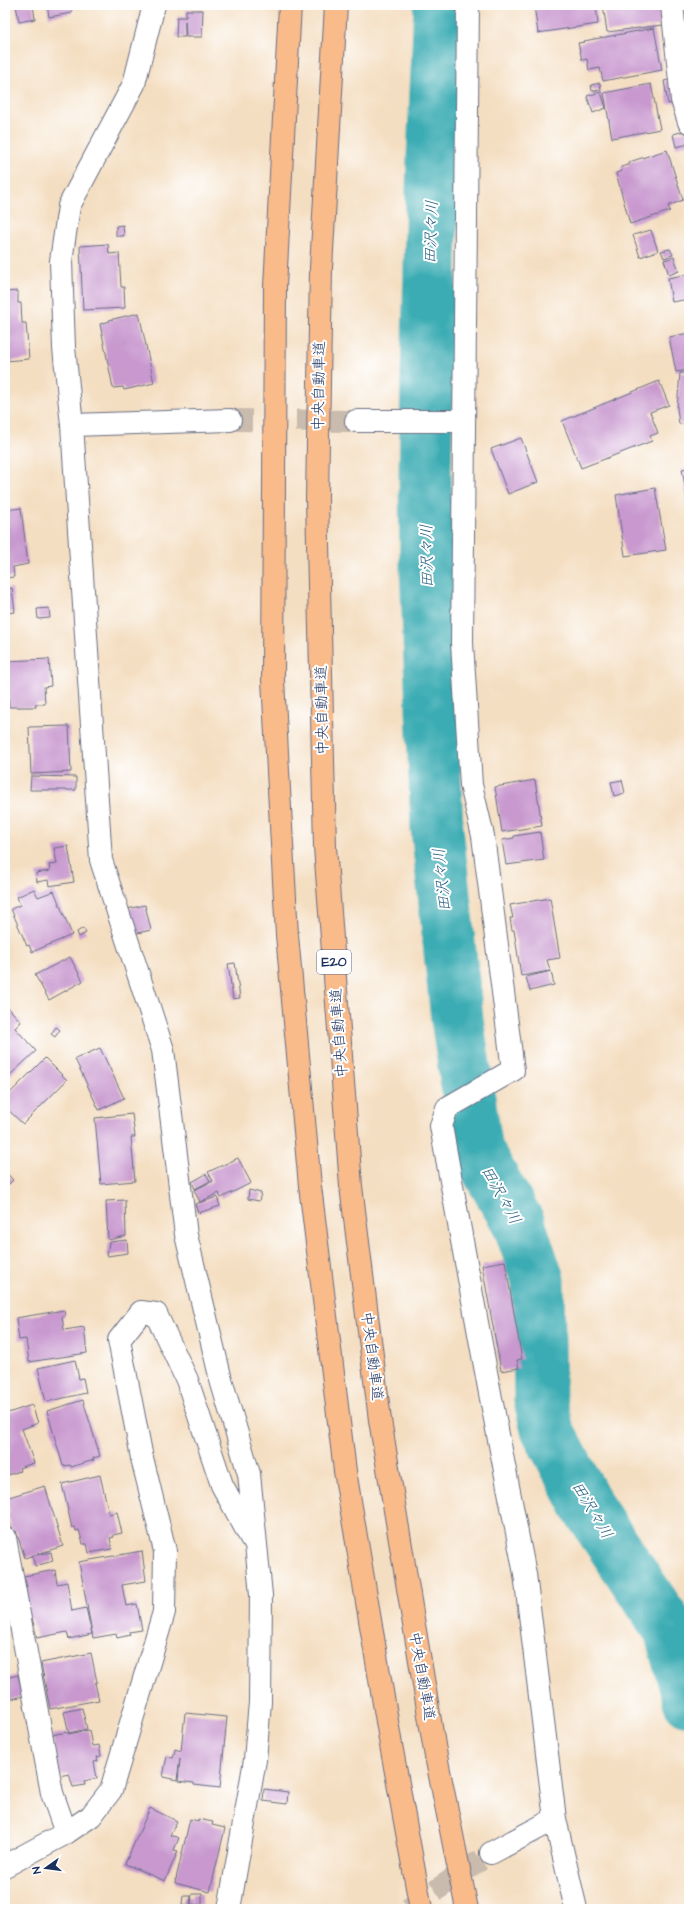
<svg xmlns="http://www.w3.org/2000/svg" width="694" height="1914" viewBox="0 0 694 1914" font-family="'Architects Daughter','Klee One',sans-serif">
<rect width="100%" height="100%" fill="#fff"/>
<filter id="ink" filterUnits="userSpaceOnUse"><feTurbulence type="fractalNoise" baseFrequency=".025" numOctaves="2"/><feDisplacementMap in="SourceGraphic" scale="8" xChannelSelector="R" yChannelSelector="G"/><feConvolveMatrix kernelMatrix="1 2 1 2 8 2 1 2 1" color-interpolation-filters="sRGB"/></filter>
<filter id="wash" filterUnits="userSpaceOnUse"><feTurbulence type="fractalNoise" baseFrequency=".012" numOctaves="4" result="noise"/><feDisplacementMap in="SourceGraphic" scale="16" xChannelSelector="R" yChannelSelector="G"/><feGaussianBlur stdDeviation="0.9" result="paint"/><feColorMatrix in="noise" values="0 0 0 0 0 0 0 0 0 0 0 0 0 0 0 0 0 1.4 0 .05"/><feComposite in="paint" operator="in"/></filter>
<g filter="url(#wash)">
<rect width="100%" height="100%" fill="#f4dec1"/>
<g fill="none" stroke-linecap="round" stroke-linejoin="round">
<path stroke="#3aacb3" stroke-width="53" d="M440 5 433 156 427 378 425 474 426 568 437 828 457 1019 477 1151 519 1224 538 1280 540 1400 547 1429 590 1511 670 1630 689 1700"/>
</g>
<g id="blocks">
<path fill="#c898cf" d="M16 5H33L35 19 19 22Z
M47 5H71L72 13 49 17Z
M534 5H596L598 24 538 33Z
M603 5H661L663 25 607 32Z
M186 10H203L202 37H186L185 21V37H176L177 17H186Z
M654 28 662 70 603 81 600 68 589 70 587 59 582 60 578 43 585 42 584 41Z
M686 76 689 100 668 104 664 81Z
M600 83 601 90 592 91 591 85Z
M651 84 660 129 612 138 604 93Z
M601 92 606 108 593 113 587 96Z
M689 130V144L676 147 673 134Z
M667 150 683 200 668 206 670 211 630 224 616 173 622 171 621 167 629 165V162Z
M123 225 124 236H116V226Z
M651 230 658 251 640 257 633 235Z
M108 244 109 254 119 253 121 287H124L125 308 83 310 80 246Z
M670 249 673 255 664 258 661 251Z
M674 257 679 271 669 275 664 260Z
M689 274V299L672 302 668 278Z
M18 291V303H21L22 323H26L29 359 5 361V292Z
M139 313 154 383 124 390 123 387 113 388 100 324 110 321 109 320Z
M689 333V370L676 372 669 337Z
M680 373H689V425L679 424 677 408Z
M659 381 669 405 650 412 658 433 650 436 652 441 581 468 562 421Z
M521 438 538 482 508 494 491 449Z
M689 468V503H688L682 469Z
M655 488 666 550 625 556 616 495Z
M21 508 28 564 13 567 14 577 5 578V510Z
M12 588 15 612 5 613V589Z
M49 608 50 618 38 619 37 609Z
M49 659 51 686 44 687 45 704H36V707H9L7 661Z
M69 726 71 772 31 774 29 727Z
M31 776 76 777V790H30Z
M535 780 542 826 502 832 495 787Z
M622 780 625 793 614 796 611 782Z
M540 832 544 860 506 865 502 840 514 838V836Z
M68 846 74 882 49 886 48 880 37 882 36 873 50 871 49 865 57 864 54 848Z
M34 889 38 897 54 891 72 935 32 952 29 945 27 946 11 909 20 905 17 897Z
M550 898 560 958 547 960 550 971 521 976 514 930H512L510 918H513L510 905Z
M145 905 151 930 133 934 127 909Z
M83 928 86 933 79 937 77 932Z
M70 957 83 981 49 1000 35 975Z
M235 963 240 998 233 999 228 964Z
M551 971 554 985 530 991 526 977Z
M5 1004 21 1022 15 1028 36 1051 10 1075 5 1069Z
M56 1027 60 1030 55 1037 51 1034Z
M100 1048 124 1098 99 1110 75 1059Z
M45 1058 67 1080 23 1124 5 1107V1098Z
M132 1114 135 1137H131L135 1181 101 1184 95 1118Z
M238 1158 251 1183 221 1198 219 1193 200 1202 194 1190 213 1181 208 1172Z
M5 1171 13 1180 5 1188Z
M206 1174 210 1181 195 1189 192 1182Z
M249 1190 261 1193 259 1201 248 1199Z
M217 1197 220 1206 198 1213 195 1204Z
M125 1200 126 1236 108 1240 106 1201Z
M127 1240 128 1253 107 1256 109 1242Z
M505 1261 522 1359 517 1360 519 1368 501 1371 482 1265Z
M64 1310 65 1316 62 1317 64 1330 84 1327 87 1353 29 1362 26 1339 19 1340 16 1318Z
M75 1360 79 1379 83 1378 86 1393 46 1402 38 1368Z
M83 1400 100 1456 93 1458 94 1460 71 1467 70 1465 63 1466 47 1411Z
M32 1405 38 1423 22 1429 34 1463 19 1468 20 1471 5 1476V1414Z
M100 1475 109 1514 117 1512 122 1533 113 1535 114 1537 110 1538 112 1549 89 1553 87 1544H83L79 1530 76 1531 75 1527 72 1528 62 1484Z
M45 1486 63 1546 25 1558 16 1531 13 1532 7 1513 10 1512 6 1498Z
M142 1551 146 1581 122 1585 126 1606 137 1604 142 1630 129 1632 130 1635 117 1638 116 1634 93 1638 79 1562Z
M51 1552 53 1561 35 1566 32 1556Z
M55 1570 57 1584 67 1582 72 1611 86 1608 92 1634 69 1639 67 1632 37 1638 32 1618 26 1619 20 1588 27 1587 24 1576Z
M5 1610 8 1620 5 1621Z
M91 1653 97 1682 95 1683 99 1700 50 1709 41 1663Z
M18 1675 23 1696 5 1701V1678Z
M82 1708 87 1729 69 1733 64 1712Z
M185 1713 227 1717 220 1788 194 1785V1783L178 1781 180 1758 177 1780 163 1777 167 1756 173 1758 175 1749 181 1751Z
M89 1730 92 1746 99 1745 101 1756 97 1757 98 1761 94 1762 97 1778 84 1781 85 1785 73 1787 69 1774 59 1776 52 1735 67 1732 68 1734Z
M264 1789 288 1792 287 1804 263 1801Z
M150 1808 177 1821 170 1835 179 1838 174 1850 178 1851 165 1881 125 1864Z
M190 1819 198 1821V1819L213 1822 212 1825 225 1828 210 1892 175 1883Z
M5 1842 8 1851 5 1852Z
M192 1894H202V1905L191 1904Z
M183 1896H191L190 1905 182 1904Z"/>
</g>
</g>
<g filter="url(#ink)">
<use href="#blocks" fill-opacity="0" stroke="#676c81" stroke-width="1"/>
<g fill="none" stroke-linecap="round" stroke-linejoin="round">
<path stroke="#c9bbad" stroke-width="22" stroke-dasharray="22 11" stroke-linecap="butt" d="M230 420 356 421
M408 1909 491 1853"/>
<defs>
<path id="minor" d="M154 5 134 84 69 206 61 261 64 348 72 425 101 860 163 1050 186 1235 221 1380 249 1474 261 1595 260 1702 255 1760 229 1909
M468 5 462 643 471 785 483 836 513 1070 447 1108 441 1126 489 1388 525 1574 555 1819 576 1909
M672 5 682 100 689 122
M356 421H464
M72 425 230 420
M5 1538 52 1793 66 1833
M491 1853 555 1819
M5 1866 66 1833 91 1816 111 1790 164 1612 165 1551 142 1458 119 1340 141 1312 156 1314 187 1380 222 1485 251 1538"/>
<path id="motorway" d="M290 5 275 287 273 680 287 935 310 1186 345 1471 391 1745 421 1909
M336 5 321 268 317 499 325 847 351 1186 380 1420 435 1751 467 1909"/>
</defs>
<use href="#minor" stroke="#676c81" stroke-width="24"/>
<use href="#motorway" stroke="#676c81" stroke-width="24"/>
<use href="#minor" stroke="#fff" stroke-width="22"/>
<use href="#motorway" stroke="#fabb8b" stroke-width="22"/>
</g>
</g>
<g text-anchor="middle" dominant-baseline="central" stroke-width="4" stroke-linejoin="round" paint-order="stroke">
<rect fill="#fff" stroke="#5f6d8e" stroke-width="1" x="317" y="950" width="34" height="24" rx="3"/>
<g font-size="14" font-weight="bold" fill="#1b2f5e">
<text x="334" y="962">E20</text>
</g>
<g font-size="15" fill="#1b2f5e" stroke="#fff">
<text transform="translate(319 386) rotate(-89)">中央自動車道</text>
<text transform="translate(322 710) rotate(-91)">中央自動車道</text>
<text transform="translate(339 1033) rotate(-94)">中央自動車道</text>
<text transform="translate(372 1356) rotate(83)">中央自動車道</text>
<text transform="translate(422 1676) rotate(80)">中央自動車道</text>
</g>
<g font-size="16" font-style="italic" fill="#276180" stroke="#fff">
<text transform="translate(431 232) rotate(-88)">田沢々川</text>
<text transform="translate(427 556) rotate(-91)">田沢々川</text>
<text transform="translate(442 880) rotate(-96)">田沢々川</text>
<text transform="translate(501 1195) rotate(61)">田沢々川</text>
<text transform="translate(592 1510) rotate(59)">田沢々川</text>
</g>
</g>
<rect width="694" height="1914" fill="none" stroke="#fff" stroke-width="20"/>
<g transform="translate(46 1868) rotate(256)" stroke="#ffffff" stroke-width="3" paint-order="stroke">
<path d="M0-3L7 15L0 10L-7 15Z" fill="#1b2f5e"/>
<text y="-6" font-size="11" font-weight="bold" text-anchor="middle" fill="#1b2f5e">N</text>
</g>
</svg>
